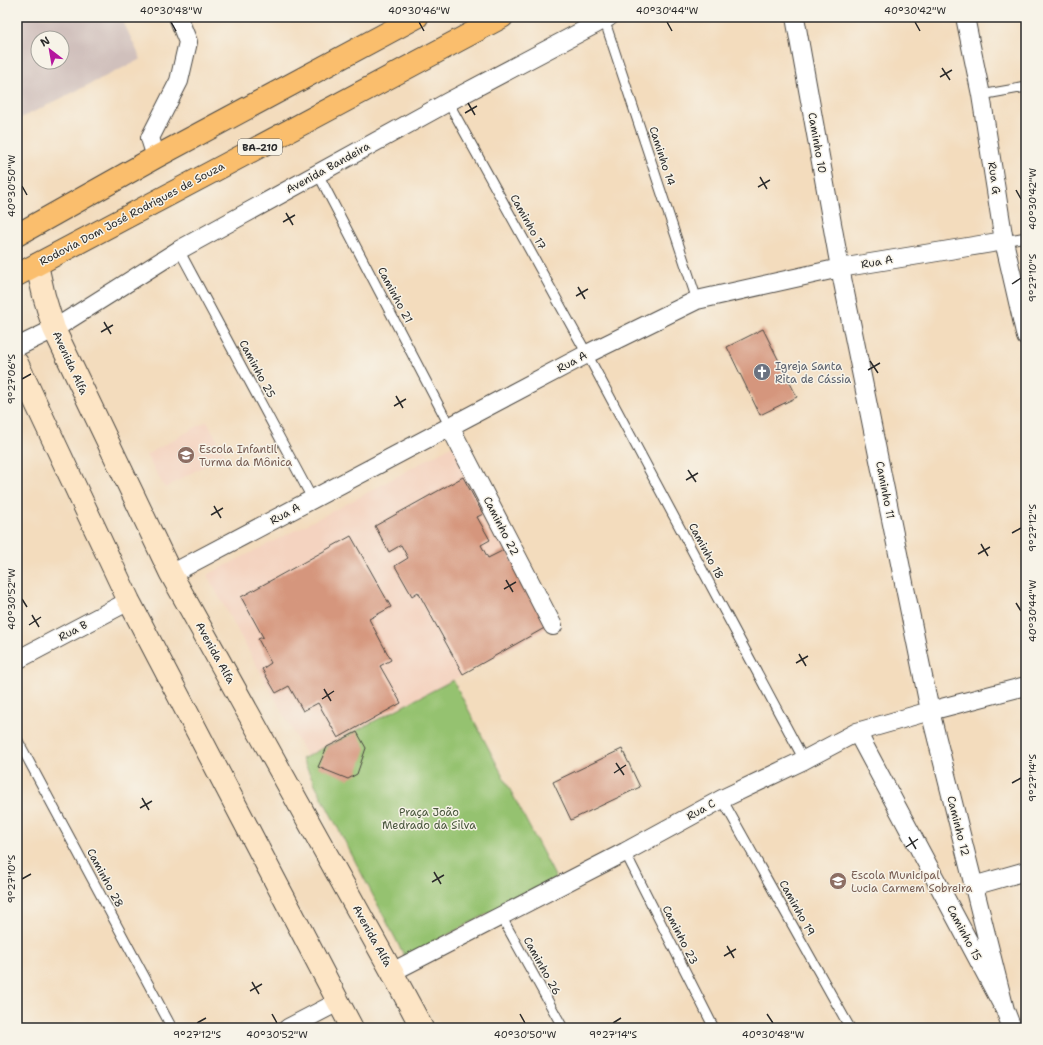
<svg xmlns="http://www.w3.org/2000/svg" width="1043" height="1045" viewBox="0 0 1043 1045" font-family="'Shantell Sans',sans-serif">
<rect width="100%" height="100%" fill="#f7f3e8"/>
<filter id="ink" filterUnits="userSpaceOnUse"><feTurbulence type="fractalNoise" baseFrequency=".025" numOctaves="2"/><feDisplacementMap in="SourceGraphic" scale="8" xChannelSelector="R" yChannelSelector="G"/><feConvolveMatrix kernelMatrix="1 2 1 2 8 2 1 2 1" color-interpolation-filters="sRGB"/></filter>
<filter id="wash" filterUnits="userSpaceOnUse"><feTurbulence type="fractalNoise" baseFrequency=".012" numOctaves="4" result="noise"/><feDisplacementMap in="SourceGraphic" scale="16" xChannelSelector="R" yChannelSelector="G"/><feGaussianBlur stdDeviation="0.9" result="paint"/><feColorMatrix in="noise" values="0 0 0 0 0 0 0 0 0 0 0 0 0 0 0 0 0 1.4 0 .05"/><feComposite in="paint" operator="in"/></filter>
<g filter="url(#wash)">
<rect width="100%" height="100%" fill="#f3dcbd"/>
<path fill="#f4d3c0" d="M207 421 225 454 165 488 146 455Z
M455 444 551 627 453 680 307 757 207 575 356 499Z"/>
<path fill="#d0c0bc" fill-rule="evenodd" d="M17 17H121L141 59 17 120ZM38 38H62V62H38Z"/>
<path fill="#95c26f" stroke="#60764d" d="M453 680 556 878 405 957 302 759Z"/>
<g id="blocks">
<path fill="#d5967d" d="M763 329 797 397 760 415 727 347Z
M463 477 483 514 477 517 490 540 481 545 488 558 506 549 548 626 463 674 418 592 412 596 395 566 408 558 401 545 389 552 375 526Z
M351 536 391 607 369 619 391 660 380 666 401 703 338 738 318 703 303 711 289 686 276 693 262 669 271 663 258 639 263 637 241 597Z
M357 732 366 748 357 774 348 779 318 767 327 747Z
M622 749 640 787 571 820 553 782Z"/>
</g>
</g>
<g filter="url(#ink)">
<use href="#blocks" fill-opacity="0" stroke="#494641" stroke-width="1"/>
<g fill="none" stroke-linecap="round" stroke-linejoin="round">
<defs>
<path id="lane" d="M604 19 697 300
M981 95 1026 87
M448 102 587 354 804 760
M318 174 450 427
M1004 241 1026 237
M179 250 313 500
M17 739 172 1028
M722 799 850 1028
M625 852 714 1028
M501 916 563 1028"/>
<path id="street" d="M795 17 840 268 930 711 1005 1010
M965 17 981 95 1004 241 1026 337
M156 157 150 138 179 81 188 42 178 17
M17 347 54 329 179 250 448 102 609 17
M450 427 553 626
M171 574 587 354 697 300 840 268 1004 241
M17 660 129 601
M857 732 1005 1010 1012 1028
M973 886 1026 871
M392 972 625 852 722 799 804 760 857 732 930 711 1026 686
M288 1028 338 1002"/>
<path id="secondary" d="M37 265 44 296 54 329 171 574 392 972 422 1028
M17 363 129 601 352 1028"/>
<path id="primary" d="M17 235 156 157 417 17
M17 275 225 165 502 17"/>
</defs>
<use href="#lane" stroke="#494641" stroke-width="11"/>
<use href="#street" stroke="#494641" stroke-width="20"/>
<use href="#secondary" stroke="#494641" stroke-width="24"/>
<use href="#primary" stroke="#494641" stroke-width="24"/>
<use href="#lane" stroke="#fff" stroke-width="9"/>
<use href="#street" stroke="#fff" stroke-width="18"/>
<use href="#secondary" stroke="#fde5c5" stroke-width="22"/>
<use href="#primary" stroke="#fabe6d" stroke-width="22"/>
</g>
</g>
<path fill="none" stroke="#2b2b2b" stroke-width="1.5" d="M171 22 176 31M419 22 424 31M667 22 672 31M915 22 920 31M942 68 950 80M940 77 952 70M468 103 475 115M465 113 477 106M760 177 767 189M22 186 27 195M758 187 770 180M1016 190 1021 199M286 213 293 225M283 222 295 215M1012 284 1021 278M578 287 585 299M576 296 588 289M104 322 111 334M101 332 113 325M870 361 878 373M868 370 880 363M22 379 31 374M396 396 403 408M394 406 406 399M688 470 696 482M686 480 698 473M214 506 221 518M211 515 223 508M1012 533 1021 528M981 544 988 556M978 554 990 547M506 580 513 592M504 589 516 582M22 599 27 607M1016 603 1021 611M32 615 39 627M29 625 41 617M799 654 806 666M796 663 808 656M324 689 331 701M322 699 334 691M616 763 624 775M614 773 626 765M1012 783 1021 778M142 798 149 810M140 808 152 801M909 837 916 849M906 847 918 839M434 872 441 884M22 879 31 874M432 882 444 875M727 946 734 958M724 956 736 949M252 982 259 994M250 991 262 984M272 1014 277 1023M520 1014 525 1023M767 1014 773 1023M197 1023 206 1018M613 1023 621 1018"/>
<defs>
<symbol id="church-disc" viewBox="-11 -11 22 22"><circle r="9.5" fill="#6b7280" stroke="#f7f3e8"/><path d="M-1.2-6h2.4v3.5h3.3v2.4h-3.3V6h-2.4V-.1h-3.3v-2.4h3.3Z" fill="#fff"/></symbol>
<symbol id="school-disc" viewBox="-11 -11 22 22"><circle r="9.5" fill="#8d6e63" stroke="#f7f3e8"/><path d="M0-5L7-2L0 1L-7-2ZM-4 1L0 2.5L4 1V4Q0 6-4 4Z" fill="#fff"/></symbol>
</defs>
<g fill-rule="evenodd">
<use href="#church-disc" x="752" y="362" width="20" height="20"/>
<use href="#school-disc" x="176" y="445" width="20" height="20"/>
<use href="#school-disc" x="828" y="871" width="20" height="20"/>
</g>
<g text-anchor="middle" dominant-baseline="central" stroke-width="3" stroke-linejoin="round" paint-order="stroke">
<rect fill="#f7f3e8" stroke="#686764" stroke-width="1" x="238" y="139" width="44" height="16" rx="3"/>
<g font-size="10" font-weight="bold" fill="#2b2b2b">
<text x="260" y="147">BA-210</text>
</g>
<g font-size="11" fill="#2b2b2b" stroke="#f7f3e8">
<text transform="translate(817 143) rotate(80)">Caminho 10</text>
<text transform="translate(662 156) rotate(72)">Caminho 14</text>
<text transform="translate(328 168) rotate(-29)">Avenida Bandeira</text>
<text transform="translate(994 178) rotate(81)">Rua G</text>
<text transform="translate(132 214) rotate(-28)">Rodovia Dom José Rodrigues de Souza</text>
<text transform="translate(528 222) rotate(61)">Caminho 17</text>
<text transform="translate(877 262) rotate(-10)">Rua A</text>
<text transform="translate(395 295) rotate(62)">Caminho 21</text>
<text transform="translate(572 362) rotate(-28)">Rua A</text>
<text transform="translate(70 363) rotate(65)">Avenida Alfa</text>
<text transform="translate(257 369) rotate(62)">Caminho 25</text>
<text transform="translate(885 490) rotate(79)">Caminho 11</text>
<text transform="translate(285 514) rotate(-28)">Rua A</text>
<text transform="translate(501 526) rotate(63)">Caminho 22</text>
<text transform="translate(706 551) rotate(62)">Caminho 18</text>
<text transform="translate(73 631) rotate(-28)">Rua B</text>
<text transform="translate(215 653) rotate(61)">Avenida Alfa</text>
<text transform="translate(701 810) rotate(-29)">Rua C</text>
<text transform="translate(958 826) rotate(76)">Caminho 12</text>
<text transform="translate(105 878) rotate(62)">Caminho 28</text>
<text transform="translate(797 908) rotate(61)">Caminho 19</text>
<text transform="translate(964 933) rotate(62)">Caminho 15</text>
<text transform="translate(680 935) rotate(63)">Caminho 23</text>
<text transform="translate(372 936) rotate(61)">Avenida Alfa</text>
<text transform="translate(542 966) rotate(61)">Caminho 26</text>
</g>
<g font-size="11" fill="#5b616d" stroke="#f7f3e8" text-anchor="start">
<text x="775" y="366">Igreja Santa<tspan x="775" dy="13">Rita de Cássia</tspan></text>
</g>
<g font-size="11" fill="#785e54" stroke="#f7f3e8" text-anchor="start">
<text x="199" y="449">Escola Infantil<tspan x="199" dy="13">Turma da Mônica</tspan></text>
<text x="851" y="875">Escola Municipal<tspan x="851" dy="13">Lucia Carmem Sobreira</tspan></text>
</g>
<g font-size="11" fill="#4b583f" stroke="#f7f3e8">
<text x="429" y="812">Praça João<tspan x="429" dy="13">Medrado da Silva</tspan></text>
</g>
</g>
<rect width="1043" height="1045" fill="none" stroke="#f7f3e8" stroke-width="44"/>
<g transform="translate(50 50) rotate(329)"><circle r="19" fill="#f7f3e8" stroke="#a5a39c"/>
<path d="M0-3L7 15L0 10L-7 15Z" fill="#b5179e"/>
<text y="-6" font-size="11" font-weight="bold" text-anchor="middle" fill="#2b2b2b">N</text>
</g>
<rect x="22" y="22" width="999" height="1001" fill="none" stroke="#2b2b2b" stroke-width="1.5"/>
<g font-size="10" text-anchor="middle" fill="#2b2b2b">
<text x="171" y="14">40°30'48"W</text>
<text x="419" y="14">40°30'46"W</text>
<text x="667" y="14">40°30'44"W</text>
<text x="915" y="14">40°30'42"W</text>
<text transform="translate(11 186) rotate(-90)" y="4">40°30'50"W</text>
<text transform="translate(1032 199) rotate(-90)" y="4">40°30'42"W</text>
<text transform="translate(1032 278) rotate(-90)" y="4">9°27'10"S</text>
<text transform="translate(11 379) rotate(-90)" y="4">9°27'06"S</text>
<text transform="translate(1032 528) rotate(-90)" y="4">9°27'12"S</text>
<text transform="translate(11 599) rotate(-90)" y="4">40°30'52"W</text>
<text transform="translate(1032 611) rotate(-90)" y="4">40°30'44"W</text>
<text transform="translate(1032 778) rotate(-90)" y="4">9°27'14"S</text>
<text transform="translate(11 879) rotate(-90)" y="4">9°27'10"S</text>
<text x="197" y="1038">9°27'12"S</text>
<text x="277" y="1038">40°30'52"W</text>
<text x="525" y="1038">40°30'50"W</text>
<text x="613" y="1038">9°27'14"S</text>
<text x="773" y="1038">40°30'48"W</text>
</g>
</svg>
